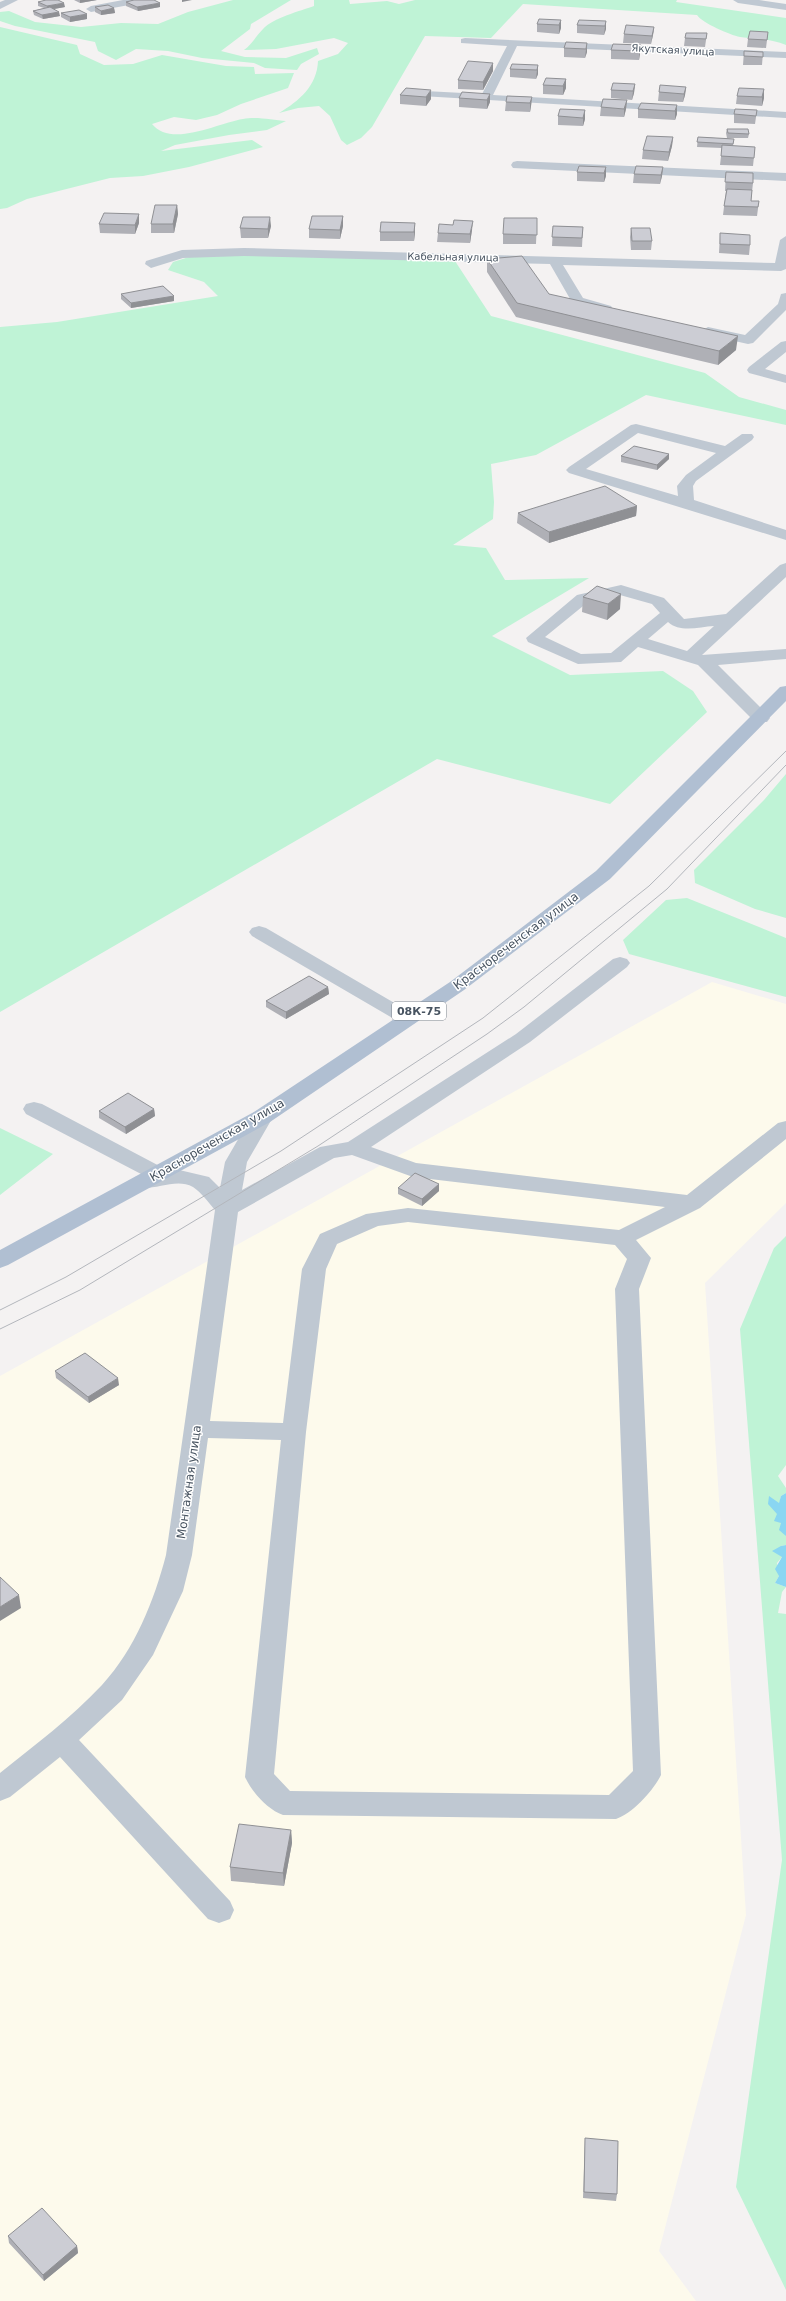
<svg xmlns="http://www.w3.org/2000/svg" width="786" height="2301" viewBox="0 0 786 2301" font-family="'DejaVu Sans',sans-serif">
<rect width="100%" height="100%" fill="#f4f2f2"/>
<path fill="#fdfaec" d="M712 982 786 1004V1203L705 1283 746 1915 659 2251 696 2301H0V1376Z"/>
<path fill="#bff3d6" d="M233 0H291L251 24 250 29 221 51 245 57 286 58 317 48 319 54 301 64 297 70 265 68 254 63 202 58 168 51 136 49 116 60 98 51 95 42 15 26 0 21V12L9 11 35 22 81 27 121 23 158 24 188 12Z
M314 0H349L350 4 387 1 399 4 415 0H677L676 2 786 18V45C771 39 757 39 740 37 730 35 702 23 697 15L523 4 491 38 425 36 372 127 361 138 347 145 341 140 330 116 319 106 298 108 279 113C299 101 317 86 318 61L338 54 348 43 334 38 276 49 244 50C252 44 256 36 263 29 273 18 300 11 314 6Z
M0 27 77 45 80 54 104 65 133 64 162 55 226 66 254 67 255 74 294 73 288 88 241 104 217 115 196 120 174 117 152 124C171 148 218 123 243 119 256 116 273 120 286 121L267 130 229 135 175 145 161 151 252 140 263 147 189 167 143 176 110 178 27 199 7 208 0 209Z
M248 255 455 261 491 316 705 373 739 397 786 410V425L646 395 536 455 491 464 494 502 493 519 453 545 486 548 505 580 589 578 492 636 570 675 663 671 693 691 707 712 610 804 437 759 0 1012V327L57 322 218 296 204 282 168 270 173 262 189 257Z
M786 774V918L755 909 695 883 694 870 764 800Z
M687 898 786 938V997L629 954 623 940 666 900Z
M0 1128 53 1154 0 1195Z
M786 1236V1465L778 1476 786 1488V1493L781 1496 777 1514 786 1536V1545L781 1546 782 1557 777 1563 779 1576 775 1583 786 1587 782 1592 778 1613 786 1614V2290L736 2187 782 1860 740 1329 774 1248Z"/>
<path fill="#8ad6f2" d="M786 1493V1536L779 1530 781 1523 774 1521 777 1514 768 1504 769 1496 779 1503 781 1496Z
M786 1545V1587L775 1583 779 1576 775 1569 782 1557 772 1551 781 1546Z"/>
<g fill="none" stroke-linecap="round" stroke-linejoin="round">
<path fill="#bfc8d2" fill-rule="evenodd" d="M5 0H18L0 9V2Z
M123 0H145L140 3 91 12 86 9 91 6Z
M733 0H759L786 4V10L738 3Z
M465 38 786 52V58L517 46 493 95 786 112V118L421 96 419 94 425 91 482 94 507 46 461 43V39Z
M517 161 786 173V181L513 168 511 165 513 162Z
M786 236V269L781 271 563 265 583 298 611 306 613 309 611 312 606 313 573 304 550 264 244 256 183 258 151 268 145 264 146 261 182 250 244 248 775 263 780 240Z
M786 293V310L753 343 748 344 703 334 701 331 708 327 745 335 778 304 781 294Z
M786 341V352L765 369 786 375V383L749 373 747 370 749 367 781 342Z
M636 424 725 446 742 434H752L754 437 752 440 696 481 693 486 694 500 786 530V540L569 473 566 470 569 467 631 425ZM638 433 716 453 686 475 677 486 678 496 586 469Z
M786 563V577L702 655 786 649V659L718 665 767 714 770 718 767 722H755L698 665 638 647 621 662 578 664 528 642 526 638 577 595 621 585 664 598 684 619 726 614 780 565ZM620 595 652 604 660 613 611 653 581 654 545 637 588 602ZM668 622C680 633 699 627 714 626L687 651 648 639Z
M259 926 266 928 415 1015 418 1019 415 1023 408 1025 401 1023 252 936 249 932 252 928Z
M620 957 627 959 630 963 627 967 530 1042 371 1147 416 1163 687 1195 778 1123 786 1121V1139L700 1208 636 1240 651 1258 639 1289 661 1775C653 1791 633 1813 616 1819L283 1815C267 1809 252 1792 245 1777L281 1440 208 1438 192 1555 183 1591 153 1655 122 1700 79 1740 230 1901 234 1910 230 1919 219 1923 208 1919 60 1757 10 1797 0 1801V1773C35 1745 71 1718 102 1685 135 1649 154 1601 166 1555L215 1210C209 1203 201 1192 193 1187 175 1177 154 1192 135 1187L132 1182 135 1177 143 1175 26 1114 23 1109 26 1104 34 1102 42 1104 167 1170 175 1169 209 1177 220 1188 225 1162 251 1117 254 1112 262 1110 270 1112 273 1117 247 1162 242 1190 320 1147 348 1142 516 1034 613 959ZM352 1155 413 1177 665 1207 619 1230 408 1208 366 1214 320 1234 302 1269 283 1423 210 1421 238 1212 334 1158ZM408 1222 615 1245 627 1259 615 1289 633 1771 609 1795 290 1791 274 1774 306 1432 326 1269 337 1244 378 1226Z"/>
<path fill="#b0bfd2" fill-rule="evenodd" d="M786 686V701L610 879 464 990 270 1122 8 1265 0 1268V1250L254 1112 450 982 596 871 780 687Z"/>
<path stroke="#b3b6bc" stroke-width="1" d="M0 1310 66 1277 281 1151 483 1018 649 886 786 751
M0 1329 80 1290 318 1146 487 1034 524 1007 667 889 786 765"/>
</g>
<path fill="#afb0b6" d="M74 0H97L80 3Z
M38 2 65 7 54 9 60 16 43 19 34 15 33 11 44 8 38 6Z
M126 2 160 7 138 11 126 6Z
M95 7 114 8 115 13 101 15 95 12Z
M61 13 87 19 70 22 61 17Z
M561 20V28L559 34 537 32V24Z
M606 21V29L604 35 577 33V25Z
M654 27 653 35 651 44 623 43 624 34Z
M768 32 766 48 747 47 748 39Z
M707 33 705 47 684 46 685 38Z
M587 43V52L585 58 564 57V48Z
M641 45 640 53 639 60 611 59V50Z
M744 51 763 52 762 65H743Z
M493 63V71L483 90 458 89V80Z
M538 65V74L536 79 510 77V69Z
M566 79V88L563 95 543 94V85Z
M635 84 634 93 632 100 611 98V90Z
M686 87 685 95 683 102 658 101 659 92Z
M406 88 431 99 426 106 400 104V95Z
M764 89V98L762 106 736 104 737 96Z
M490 94V102L487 109 459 107V98Z
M532 97 531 106 530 112 505 111 506 102Z
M627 100 626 109 624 117 600 116 601 107Z
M677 105V114L675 120 638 118V109Z
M585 110V119L583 126 558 125V116Z
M757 110 755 124 734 123V114Z
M727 129 749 134 748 138H727L726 133Z
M673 137 672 146 668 161 642 159 643 150Z
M698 137 734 139 733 146 755 147 753 166 720 165 722 148 697 147Z
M606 167V176L604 182 577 181V172Z
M663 167 662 176 660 184 633 183 634 174Z
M726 172 753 183 751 201H759L757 216 723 215 726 191H725Z
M177 205 178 214 174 233H151V224Z
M343 216V226L340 239 309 238V229Z
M537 218 536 244H503V234Z
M139 223 135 234 100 233 99 224Z
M415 223V232L414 241H380V232Z
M453 225 472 230 470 243 437 242 438 233Z
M271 226 268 238H241L240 228Z
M553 226 583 227 582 247 552 246Z
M631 228 652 241 651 250H631L630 237Z
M720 233 750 245 749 255 719 253Z
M487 259 549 294 736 350 718 365 516 317 487 272Z
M121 294 174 296V301L131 308 121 299Z
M669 454V459L657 470 621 462V456Z
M637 506 636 516 549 543 517 523 518 513Z
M597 586 620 609 607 620 582 612 583 597Z
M328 987 329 994 286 1019 266 1007V1001Z
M154 1109 155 1116 126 1134 99 1118V1111Z
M439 1184V1191L422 1206 398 1194V1188Z
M55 1371 119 1385 89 1403 56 1378Z
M291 1830 292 1843 284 1886 231 1881 230 1867Z
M585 2138 617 2194 616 2201 583 2198Z
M8 2236 77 2246 78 2253 44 2281 9 2243Z"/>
<path fill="#8f9094" d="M80 0H97L80 3Z
M182 0H192L182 2Z
M64 3 65 7 48 10 47 6Z
M160 3V7L138 11 137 7Z
M114 8 115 13 101 15V11Z
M59 12 60 16 43 19 42 15Z
M87 14V19L70 22V17Z
M561 20V28L559 34V25Z
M606 21V29L604 35 605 26Z
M654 27 653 35 651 44 652 36Z
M587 43V52L585 58 586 49Z
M641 45 640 53 639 60V51Z
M493 63V71L483 90V82Z
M538 65V74L536 79 537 70Z
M566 79V88L563 95V86Z
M635 84 634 93 632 100 633 91Z
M686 87 685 95 683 102 684 94Z
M764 89V98L762 106V97Z
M431 90V99L426 106V97Z
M490 94V102L487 109V100Z
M532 97 531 106 530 112V103Z
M627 100 626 109 624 117V109Z
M677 105V114L675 120V111Z
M585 110V119L583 126V118Z
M673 137 672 146 668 161 669 152Z
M606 167V176L604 182V173Z
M663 167 662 176 660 184 661 175Z
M177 205 178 214 174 233 173 224Z
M139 214V223L135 234V225Z
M343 216V226L340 239V230Z
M270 217 271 226 268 238V229Z
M473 221 472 230 470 243V234Z
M415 223V232L414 241V232Z
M174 296V301L131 308V303Z
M738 336 736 350 718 365 719 351Z
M669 454V459L657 470V465Z
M637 506 636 516 549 543V532Z
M621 594 620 609 607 620 608 604Z
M328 987 329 994 286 1019V1012Z
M154 1109 155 1116 126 1134 125 1127Z
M439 1184V1191L422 1206V1199Z
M118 1378 119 1385 89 1403 88 1397Z
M19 1595 21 1608 0 1621V1607Z
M291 1830 292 1843 284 1886 283 1873Z
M77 2246 78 2253 44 2281 43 2275Z"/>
<path fill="#cccdd4" stroke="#8f9094" d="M46 0H58L64 3 47 6 38 2Z
M134 0H154L160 3 137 7 126 2Z
M108 5 114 8 101 11 95 7Z
M50 7 59 12 42 15 33 11Z
M79 10 87 14 70 17 61 13Z
M539 19 561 20 559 25 537 24Z
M579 20 606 21 605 26 577 25Z
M626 25 654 27 652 36 624 34Z
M750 31 768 32 767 40 748 39Z
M686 33H707L706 39 685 38Z
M566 42 587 43 586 49 564 48Z
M613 44 641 45 639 51 611 50Z
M744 51 763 52V57L744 56Z
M468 61 493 63 483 82 458 80Z
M512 64 538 65 537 70 510 69Z
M546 78 566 79 563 86 543 85Z
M613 83 635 84 633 91 611 90Z
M660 85 686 87 684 94 659 92Z
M406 88 431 90 426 97 400 95Z
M739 88 764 89 762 97 737 96Z
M462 92 490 94 487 100 459 98Z
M507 96 532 97 530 103 506 102Z
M603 99 627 100 624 109 601 107Z
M641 103 677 105 675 111 638 109Z
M560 109 585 110 583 118 558 116Z
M735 109 757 110 756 116 734 114Z
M727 129H748L749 134 728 133Z
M647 136 673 137 669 152 643 150Z
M698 137 734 139 733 144 697 142Z
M722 145 755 147 754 158 721 156Z
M579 166 606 167 604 173 577 172Z
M636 166 663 167 661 175 634 174Z
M726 172 753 173V183L725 182Z
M727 189 752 190 751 201H759L758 207 724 206Z
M155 205H177L173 224H151Z
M104 213 139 214 135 225 99 224Z
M312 216H343L340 230 309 229Z
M243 217H270L268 229 240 228Z
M504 218H537V235L503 234Z
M454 220 473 221 470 234 438 233 439 224 453 225Z
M381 222 415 223 414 232H380Z
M553 226 583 227 582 238 552 237Z
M631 228H650L652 241H632Z
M720 233 750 235V245L720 244Z
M522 256 549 294 738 336 719 351 517 303 487 259Z
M163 286 174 296 131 303 121 294Z
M634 446 669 454 657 465 621 456Z
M605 486 637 506 549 532 518 513Z
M597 586 621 594 608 604 583 597Z
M309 976 328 987 286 1012 266 1001Z
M128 1093 154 1109 125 1127 99 1111Z
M415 1173 439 1184 422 1199 398 1188Z
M85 1353 118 1378 88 1397 55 1371Z
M0 1577 19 1595 0 1607Z
M239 1824 291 1830 283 1873 230 1867Z
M585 2138 618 2141 617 2194 584 2192Z
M42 2208 77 2246 43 2275 8 2236Z"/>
<g text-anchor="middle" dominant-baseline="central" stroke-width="3" stroke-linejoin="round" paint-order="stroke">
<g font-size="10" fill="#485461" stroke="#fff">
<text transform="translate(673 50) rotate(3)">Якутская улица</text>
<text transform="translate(453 257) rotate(1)">Кабельная улица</text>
</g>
<rect fill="#fff" stroke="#7f8790" stroke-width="1" x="392" y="1002" width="54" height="18" rx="3"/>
<g font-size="11" font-weight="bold" fill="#485461">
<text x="419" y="1011">08К-75</text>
</g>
<g font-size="12" fill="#485461" stroke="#fff">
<text transform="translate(516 941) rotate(-37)">Краснореченская улица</text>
<text transform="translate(217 1140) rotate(-30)">Краснореченская улица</text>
<text transform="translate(189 1482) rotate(-82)">Монтажная улица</text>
</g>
</g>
</svg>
